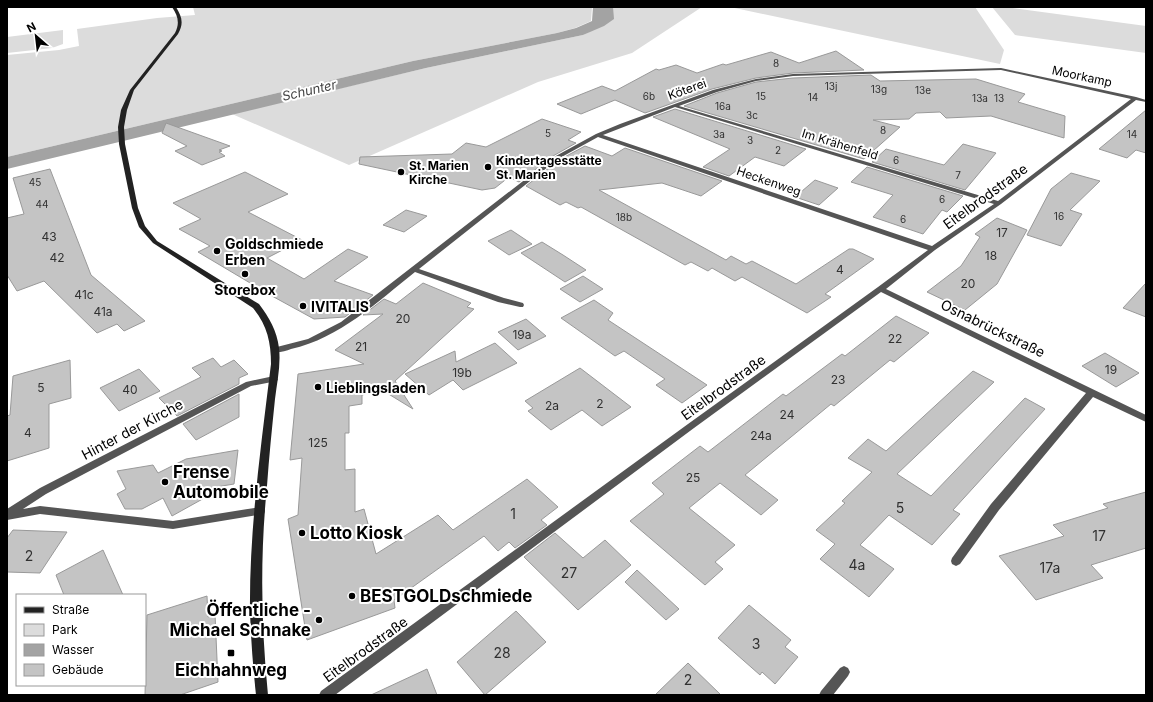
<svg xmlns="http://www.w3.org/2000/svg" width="1153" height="702" viewBox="0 0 1153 702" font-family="Inter,sans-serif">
<rect width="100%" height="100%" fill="#fff"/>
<path fill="#dcdcdc" d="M193 7H592L591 21 575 28 557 33 413 61 7 157V55L59 50 79 46 77 29 157 18 195 15Z
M613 7H702L632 53 538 82 349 165 232 114 426 68 583 35 613 19Z
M730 7H975L1004 50 1000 64Z
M992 7H1005L1146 26V53L1015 35Z
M63 30V44L52 48 7 53V37Z"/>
<path fill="#a3a3a3" d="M593 7H613L614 19 604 26 583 35 426 68 7 169V157L413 61 557 33 576 28 592 21Z"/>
<path fill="#c4c4c4" stroke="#999" d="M836 51 864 70 793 73 756 78 712 89 645 113 615 100 581 114 557 104 602 86 615 91 656 69 659 70 676 65 697 73 723 64 726 65 771 52 799 63Z
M871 75 880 81 976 79 1025 94 1018 102 1065 116 1064 138 991 116 946 118 940 112 916 113 909 119 873 120 900 127 864 159 684 106 717 93 756 82 793 78Z
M675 109 806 149 784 166 755 157 729 176 703 167 730 149 653 117Z
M1146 110V153L1136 150 1127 158 1099 149Z
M542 119 581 132 568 140 576 143 553 156 519 182 509 177 495 188 482 190 359 164 360 157 452 154 466 143 486 147Z
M166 123 230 146 219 150 222 151 219 152 225 156 202 165 175 151 187 146 162 133Z
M963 144 996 153 965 190 872 162 886 149 944 165Z
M585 146 612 156 625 148 722 181 701 196 662 183 599 190 726 260 731 256 746 264 752 261 796 284 849 249H853L874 259 825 294 831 297 807 313 742 277 735 281 712 268 708 271 691 262 685 265 581 207 578 208 566 202 560 205 526 186 559 160Z
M867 167 963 196 947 212 942 210 923 234 873 217 893 195 851 182Z
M50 169 91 275 145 321 124 331 117 324 97 333 44 281 17 291 7 275V218L24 214 13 178Z
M245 172 288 194 248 212 302 240 267 258 304 279 348 249 368 257 334 281 373 295 345 317 314 319 272 296 198 252 210 246 179 229 201 219 173 203Z
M1071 173 1100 181 1070 210 1082 214 1061 246 1027 235 1051 189Z
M815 180 838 188 819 205 795 197Z
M406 210 427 216 404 232 383 225Z
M997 218 1027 230 997 284 965 310 927 292 961 266 980 237 975 234Z
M511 230 532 244 509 255 488 241Z
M542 242 563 255 586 270 565 282 521 253Z
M583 276 603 289 580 302 560 289Z
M423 283 471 303 467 307 474 309 395 381 413 409 382 390 362 395V404L349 406V433H345V470L355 469V512L364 509 376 554 438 515 453 530 527 479 558 507 541 520 547 525 515 548 509 542 498 551 484 536 400 596 394 600 395 608 307 640 288 519 298 515 302 458 290 460 298 374 364 364 335 350 383 314 363 315 384 299 396 304Z
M1146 283V317L1123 308Z
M594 300 613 313 608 320 707 385 682 403 656 385 665 379 624 351 615 356 561 318Z
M896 316 929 333 894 362 890 360 834 406 831 404 745 475 778 500 761 515 720 483 689 508 735 545 715 562 723 569 705 585 630 521 664 494 652 483 700 446 708 452 783 394 786 396 842 354 845 356Z
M526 319 546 336 518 350 498 332Z
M495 343 517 363 463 390 453 380 429 395 405 374 455 351 456 362Z
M1105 353 1139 373 1116 387 1082 366Z
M213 358 221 367 234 360 248 374 239 378V384L177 416 159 398 201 377 192 368Z
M70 360 71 398 49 404V448L7 461V416L10 415 13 376Z
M580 368 631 407 602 426 582 410 551 430 528 411 533 408 525 401Z
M139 369 160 391 119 411 100 388Z
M973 371 994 382 897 474 931 496 1025 398 1045 409 953 510 960 514 932 545 889 515 860 545 894 569 869 597 820 559 835 544 816 530 845 503 842 501 872 472 848 458 868 439 886 451Z
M239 394V417L196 440 183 424Z
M238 450 234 484 204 489 208 496 172 516 163 498 142 509H125L117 494 126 489 117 471 153 465 158 473 186 459Z
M1146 492V548L1091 565 1103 578 1036 600 999 556 1064 536 1053 525 1108 508 1103 504Z
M13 530 67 532 40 573 7 572V538Z
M555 533 583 558 605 540 631 565 578 610 524 557Z
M103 550 123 595H64L56 575Z
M637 570 679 609 666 620 625 582Z
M207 596 208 617 215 614 218 682 180 695H145L147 615Z
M749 605 791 640 785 647 798 657 775 684 762 672 760 675 718 638Z
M516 611 546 642 485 695 457 662Z
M688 663 721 695H655Z
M427 669 437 695H371Z"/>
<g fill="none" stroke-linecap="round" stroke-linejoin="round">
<path fill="#555" fill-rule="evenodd" d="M1001 68 1136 97 1146 100V102L1136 100 1001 204 935 250 886 289 1146 415V422L1093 397 999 510 960 564 956 566 952 564 951 561 952 558 991 504 1086 393 881 292 694 428 335 695H319L321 691 688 424 878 287 928 250 598 137 558 159 419 269 504 298 523 303 524 305 523 307H520L498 302 415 272C377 302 340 338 291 349 286 351 279 353 273 352L272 350 273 348 308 339 341 322 554 157 596 134 620 124 713 90 756 79 793 74ZM1001 70 1131 99 998 201 679 106 717 92 756 81 793 76ZM675 107 994 204 932 246 603 135Z
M274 376 278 379 277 381 251 386 46 494 23 509 40 506 173 521 260 507 264 508 265 511 264 514 173 529 40 514 7 520V509L40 488 246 382Z
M844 666 848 668 850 672 848 676 833 695H819L821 691 840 668Z"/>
<path fill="#222" fill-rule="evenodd" d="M172 7H176C182 17 184 23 178 34L134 90 127 110 124 127 125 144 138 208 145 226 157 241 259 304C269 317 277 331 279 348 281 365 277 382 275 399 272 428 269 457 267 486 260 556 261 625 268 695H256C253 668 251 640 250 613 249 530 261 446 271 364 271 342 267 325 253 308L153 243 139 227 132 208 119 144 118 127 121 110 130 90 175 33C180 23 178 16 172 7Z"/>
</g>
<g fill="#000" stroke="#fff" stroke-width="1.5">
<circle cx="488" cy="167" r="4"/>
<circle cx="401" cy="172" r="4"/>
<circle cx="217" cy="251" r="4"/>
<circle cx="245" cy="274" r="4"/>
<circle cx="303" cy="306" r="4"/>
<circle cx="318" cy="387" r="4"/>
<circle cx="165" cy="482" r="4"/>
<circle cx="302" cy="533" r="4"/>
<circle cx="352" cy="596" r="4"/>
<circle cx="319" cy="620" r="4"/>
<rect x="227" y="649" width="8" height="8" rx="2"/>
</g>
<g text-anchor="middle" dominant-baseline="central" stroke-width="4" stroke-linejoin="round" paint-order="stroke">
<g font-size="10" fill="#313131">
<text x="776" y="63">8</text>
<text x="831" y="86">13j</text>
<text x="879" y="89">13g</text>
<text x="923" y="90">13e</text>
<text x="649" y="96">6b</text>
<text x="761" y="96">15</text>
<text x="813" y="97">14</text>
<text x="980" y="98">13a</text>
<text x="999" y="98">13</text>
<text x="723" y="106">16a</text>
<text x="752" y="115">3c</text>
<text x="883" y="130">8</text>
<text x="548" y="133">5</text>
<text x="719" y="134">3a</text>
<text x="1132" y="134">14</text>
<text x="750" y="140">3</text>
<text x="778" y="150">2</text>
<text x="896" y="160">6</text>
<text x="958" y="175">7</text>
<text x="35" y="182">45</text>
<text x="942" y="199">6</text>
<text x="42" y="204">44</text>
<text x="1059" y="216">16</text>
<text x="624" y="217">18b</text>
<text x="903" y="219">6</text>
</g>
<g font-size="12" fill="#000" stroke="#fff">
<text transform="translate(1082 76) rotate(12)">Moorkamp</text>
<text transform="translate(687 89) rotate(-20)">Köterei</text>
<text transform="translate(840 144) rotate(17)">Im Krähenfeld</text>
<text transform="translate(769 181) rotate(19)">Heckenweg</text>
</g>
<g font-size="12" font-weight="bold" fill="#000" stroke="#fff" text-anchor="start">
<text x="496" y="160">Kindertagesstätte<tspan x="496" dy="14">St. Marien</tspan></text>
<text x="409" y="165">St. Marien<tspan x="409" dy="14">Kirche</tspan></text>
</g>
<g font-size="12" fill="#313131">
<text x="1002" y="232">17</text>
<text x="49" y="236">43</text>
<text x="991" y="255">18</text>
<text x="57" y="257">42</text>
<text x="840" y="269">4</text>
<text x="968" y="283">20</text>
<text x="84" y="294">41c</text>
<text x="103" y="311">41a</text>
<text x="403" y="318">20</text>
<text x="522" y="334">19a</text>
<text x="895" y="338">22</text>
<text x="361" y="346">21</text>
<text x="1111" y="369">19</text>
<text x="462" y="372">19b</text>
<text x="838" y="379">23</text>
<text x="41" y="387">5</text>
<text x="130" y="389">40</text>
<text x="600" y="403">2</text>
<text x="552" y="405">2a</text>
<text x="787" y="414">24</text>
<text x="28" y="432">4</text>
<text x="761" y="435">24a</text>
<text x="318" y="442">125</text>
<text x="693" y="477">25</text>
</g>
<g font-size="13" font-style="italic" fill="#444" stroke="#fff">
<text transform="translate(309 90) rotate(-13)">Schunter</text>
</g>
<g font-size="14" fill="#000" stroke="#fff">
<text transform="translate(985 196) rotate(-36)">Eitelbrodstraße</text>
<text transform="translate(993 328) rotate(26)">Osnabrückstraße</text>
<text transform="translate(723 387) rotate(-36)">Eitelbrodstraße</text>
<text transform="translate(132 429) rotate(-28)">Hinter der Kirche</text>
<text transform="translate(365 649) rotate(-36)">Eitelbrodstraße</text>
</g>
<g font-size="14" font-weight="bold" fill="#000" stroke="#fff" text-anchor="start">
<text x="225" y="243">Goldschmiede<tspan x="225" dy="16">Erben</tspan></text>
<text x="245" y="289" text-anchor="middle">Storebox</text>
<text x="311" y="306">IVITALIS</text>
<text x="326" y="387">Lieblingsladen</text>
</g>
<g font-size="14" fill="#313131">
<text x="900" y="507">5</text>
<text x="513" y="513">1</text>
<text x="1099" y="535">17</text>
<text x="29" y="555">2</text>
<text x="857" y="564">4a</text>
<text x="1050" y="567">17a</text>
<text x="569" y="572">27</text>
<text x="756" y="643">3</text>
<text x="502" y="652">28</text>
<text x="688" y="679">2</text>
</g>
<g font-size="17" font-weight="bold" fill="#000" stroke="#fff" text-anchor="start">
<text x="173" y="472">Frense<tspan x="173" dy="20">Automobile</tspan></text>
<text x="310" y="533">Lotto Kiosk</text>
<text x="360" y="596">BESTGOLDschmiede</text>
<text x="311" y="610" text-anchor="end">Öffentliche -<tspan x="311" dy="20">Michael Schnake</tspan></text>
<text x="231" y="670" text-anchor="middle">Eichhahnweg</text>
</g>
</g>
<rect width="1153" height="702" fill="none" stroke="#000000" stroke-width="16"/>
<rect x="16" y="594" width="130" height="92" fill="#ffffff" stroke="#999999"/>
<rect x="24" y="607" width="20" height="6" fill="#222222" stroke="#999999"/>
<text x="52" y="614" font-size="12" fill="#000000">Straße</text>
<rect x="24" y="624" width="20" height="12" fill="#dcdcdc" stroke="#999999"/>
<text x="52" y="634" font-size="12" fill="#000000">Park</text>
<rect x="24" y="644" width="20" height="12" fill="#a3a3a3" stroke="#999999"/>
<text x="52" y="654" font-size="12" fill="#000000">Wasser</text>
<rect x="24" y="664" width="20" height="12" fill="#c4c4c4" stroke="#999999"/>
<text x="52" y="674" font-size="12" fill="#000000">Gebäude</text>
<g transform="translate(36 36) rotate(332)" stroke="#ffffff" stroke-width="3" paint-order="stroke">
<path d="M0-3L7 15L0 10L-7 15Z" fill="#000000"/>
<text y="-6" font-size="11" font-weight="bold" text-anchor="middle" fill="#000000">N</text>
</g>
</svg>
